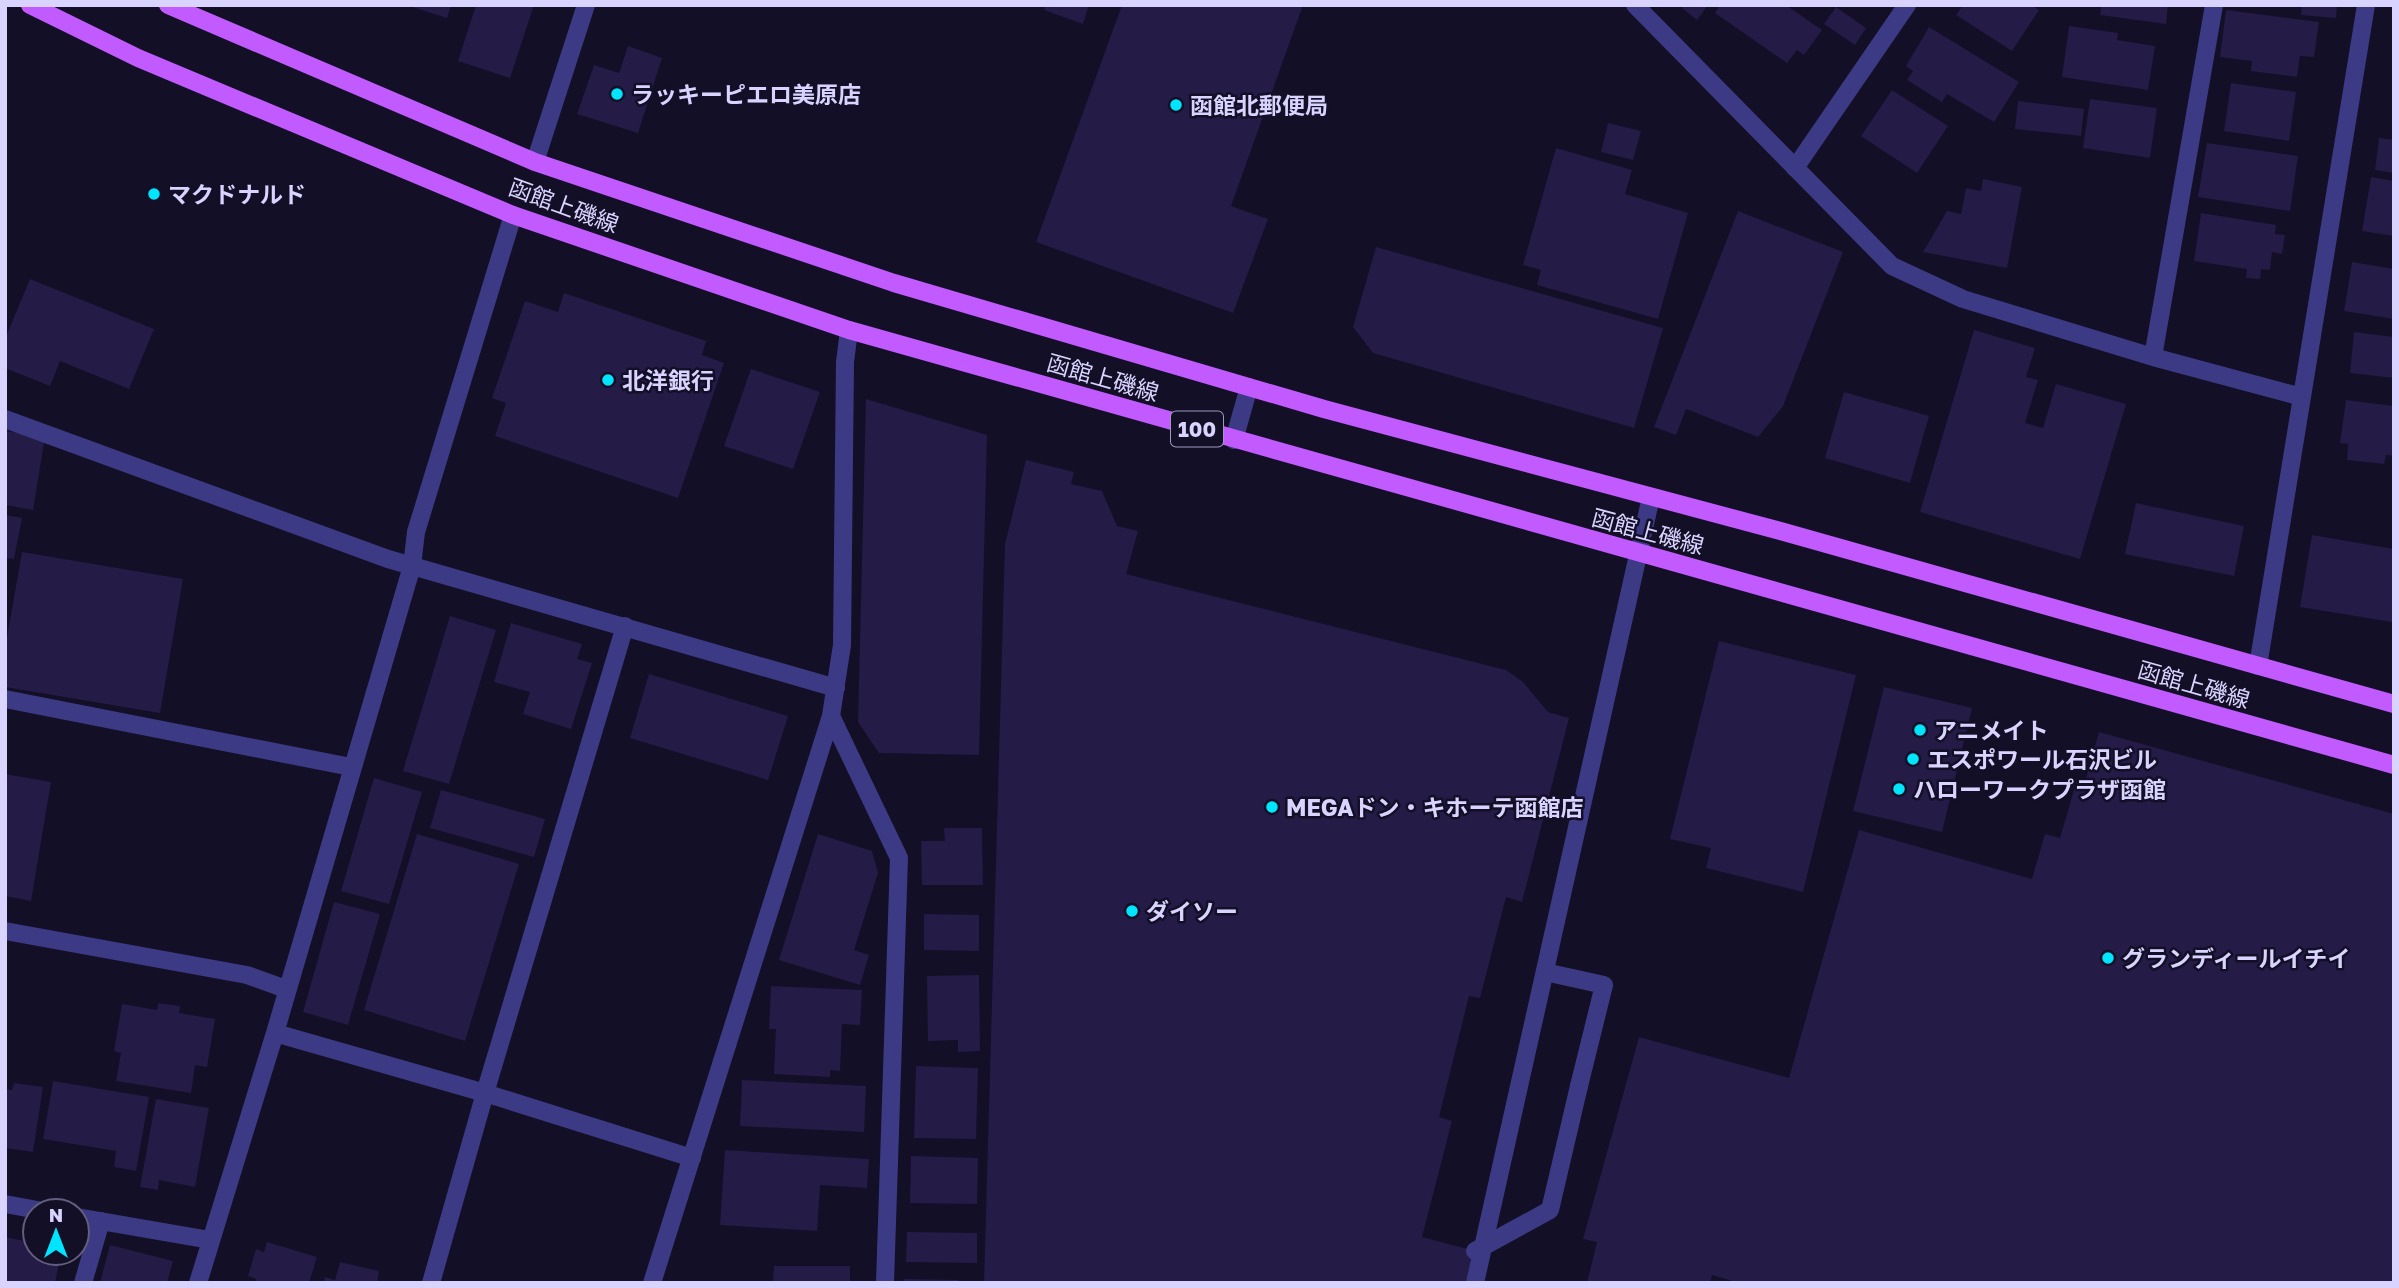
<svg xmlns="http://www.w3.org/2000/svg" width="2399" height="1288" viewBox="0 0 2399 1288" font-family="'Golos Text','Noto Sans JP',sans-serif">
<rect width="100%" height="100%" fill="#130f26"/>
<path fill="#241b47" d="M406 5H451L447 18Z
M476 5H534L510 78 458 61Z
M1046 5H1089L1083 24 1044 10Z
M1122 5H1303L1231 206 1268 219 1233 313 1036 242Z
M1683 5H1708L1697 20 1682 8Z
M1720 5H1786L1822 30 1804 55 1797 50 1787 63 1715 13Z
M1963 5H2031L2039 10 2012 51 1956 15Z
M2101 5H2168L2166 24 2100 15Z
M2302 5H2337L2336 18 2301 15Z
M1836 7 1866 28 1855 45 1824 24Z
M2226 10 2319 22 2314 57 2300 56 2297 77 2251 71 2252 61 2220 57Z
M2069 26 2118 33 2117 40 2155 46 2148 90 2062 77Z
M1929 27 2019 82 1994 122 1947 94 1942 102 1907 80 1913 71 1906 66Z
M628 46 662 58 638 133 577 114 594 65 619 73Z
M2231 83 2296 92 2289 141 2224 131Z
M1892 90 1948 126 1917 173 1861 136Z
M2090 99 2157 108 2150 158 2083 148Z
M2018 101 2084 109 2081 136 2015 129Z
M1608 123 1641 131 1633 160 1601 152Z
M2379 138 2394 140V173L2375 170Z
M2207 143 2298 156 2290 211 2198 197Z
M1556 148 1632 170 1625 194 1688 213 1658 319 1537 285 1541 270 1523 265Z
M2371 177 2394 181V236L2362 231Z
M1983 179 2022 187 2007 268 1923 252 1947 211 1961 214 1966 188 1981 191Z
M1738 211 1843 252 1783 406 1758 437 1686 409 1676 435 1654 427Z
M2201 213 2276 225 2275 234 2285 235 2282 254 2272 252 2270 270 2261 269 2260 279 2246 278 2247 269 2194 261Z
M1376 247 1663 328 1634 428 1373 353 1353 327Z
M2352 262 2394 269V319L2344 311Z
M30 279 154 329 129 389 60 361 50 386 5 368V339Z
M564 293 706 341 702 355 724 363 678 498 495 436 506 403 492 398 525 301 558 312Z
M1974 330 2035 348 2026 377 2038 380 2025 423 2043 428 2056 384 2126 404 2080 559 1920 512Z
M2354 332 2394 337V378L2350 373Z
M751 369 820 392 793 469 724 446Z
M1844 392 1929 416 1910 483 1825 458Z
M866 399 987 435 979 755 879 753 858 722Z
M2346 400 2394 406V456L2386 455 2384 464 2347 460 2348 444 2340 443Z
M5 431 45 437 33 510 5 505Z
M1026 460 1074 472 1071 484 1102 491 1117 526 1138 531 1126 574 1506 670 1523 682 1548 712 1569 718 1522 902 1506 897 1480 998 1469 996 1439 1117 1452 1121 1422 1237 1475 1251 1467 1283H984L1005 544Z
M2136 503 2244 526 2234 576 2125 554Z
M5 515 22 518 14 559 5 558Z
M2312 535 2394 549V609L2392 622 2300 607Z
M22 552 183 579 160 713 5 687V649Z
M450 616 496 630 449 784 403 771Z
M511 623 582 644 577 659 592 663 571 729 523 714 530 692 494 682Z
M1719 641 1856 675 1803 892 1706 868 1711 848 1670 839Z
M649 674 788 716 768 780 630 738Z
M1884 687 1972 708 1942 832 1853 811Z
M2099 732 2394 814V1283H1739L1712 1275 1710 1283H1587L1597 1242 1583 1239 1639 1037 1789 1078 1859 830 2032 879 2045 834 2060 838 2076 783 2084 786Z
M5 774 51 782 31 901 5 896Z
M374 778 422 792 389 904 341 891Z
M441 790 545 819 534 857 430 828Z
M944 828H982L983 885H922L921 841H945Z
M417 834 519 864 465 1041 364 1010Z
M818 834 872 851 878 873 854 950 869 955 860 985 779 960Z
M334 902 380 914 348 1025 303 1012Z
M924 914 979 915V951L924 950Z
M979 975 980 1051 958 1052V1040L928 1041 927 976Z
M771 986 862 990 860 1025 842 1024 840 1071 830 1070V1077L774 1074 776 1029H769Z
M158 1003 180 1006 179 1013 215 1019 207 1067 195 1065 191 1093 116 1081 121 1053 114 1051 122 1004 157 1010Z
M916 1066 978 1068 976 1139 914 1138Z
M742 1080 866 1086 864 1132 740 1126Z
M53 1081 149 1097 136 1171 114 1167 116 1151 43 1139Z
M14 1083 43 1087 33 1152 5 1148V1089L12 1090Z
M156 1099 209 1108 195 1187 159 1180 158 1190 140 1187Z
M725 1150 869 1159 867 1188 820 1185 817 1231 720 1225Z
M911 1156 978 1158 977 1204 910 1203Z
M907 1232 977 1233V1263L906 1262Z
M5 1237 35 1243V1253H61L55 1283H5Z
M267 1242 317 1257 309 1283H255L256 1279 248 1276 256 1249 264 1252Z
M110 1245 173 1261 167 1283H100Z
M340 1262 379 1271 377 1283H324L325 1277 335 1280Z
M774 1266H850V1283H773Z
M904 1279 959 1280V1283H904Z"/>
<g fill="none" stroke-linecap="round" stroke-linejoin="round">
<path stroke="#3d3a85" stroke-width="18" d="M1234 440 1249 387
M1545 972 1604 985 1579 1086
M1475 1283 1651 497"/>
<path stroke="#3d3a85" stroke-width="18" d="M1635 5 1892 266 1963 299 2153 357 2302 397
M535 162 586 5
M1795 168 1907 5
M2153 357 2214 5
M5 419 388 559 836 688
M2258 666 2366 5
M5 699 351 767
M831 716 899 858 885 1283
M5 931 247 975 286 989
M275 1033 485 1093 692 1158
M5 1204 43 1211
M77 1217 210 1240
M83 1283 101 1221
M198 1283 275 1033 412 566 416 532 513 215
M431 1283 485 1093 625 626
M652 1283 831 716 842 645 845 362 849 330"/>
<path stroke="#c25bff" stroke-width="18" d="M30 5 138 58 513 215 849 330 2394 765
M168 5 535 162 894 283 1324 409 1784 532 2394 704"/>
<path stroke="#3d3a85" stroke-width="18" d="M1475 1251 1550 1210 1579 1086"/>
</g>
<g fill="#00e5ff" stroke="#130f26" stroke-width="2.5">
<circle cx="617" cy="94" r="7"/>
<circle cx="1176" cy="105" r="7"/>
<circle cx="154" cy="194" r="7"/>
<circle cx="608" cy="380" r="7"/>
<circle cx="1920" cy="730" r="7"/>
<circle cx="1913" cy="759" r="7"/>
<circle cx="1899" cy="789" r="7"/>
<circle cx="1272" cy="807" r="7"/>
<circle cx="1132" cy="911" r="7"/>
<circle cx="2108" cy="958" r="7"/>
</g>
<g text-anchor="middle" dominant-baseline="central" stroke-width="5" stroke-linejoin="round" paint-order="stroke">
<rect fill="#130f26" stroke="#9e99be" stroke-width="2" x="1171" y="411.5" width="52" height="35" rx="5"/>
<g font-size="21" font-weight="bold" fill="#d9d4ff">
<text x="1197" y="429">100</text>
</g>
<g font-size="23" font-weight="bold" fill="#d9d4ff" stroke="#130f26" text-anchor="start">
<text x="631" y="94">ラッキーピエロ美原店</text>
<text x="1190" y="105">函館北郵便局</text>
<text x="168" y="194">マクドナルド</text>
<text x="622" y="380">北洋銀行</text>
<text x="1934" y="730">アニメイト</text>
<text x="1927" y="759">エスポワール石沢ビル</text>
<text x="1913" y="789">ハローワークプラザ函館</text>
<text x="1286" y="807">MEGAドン・キホーテ函館店</text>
<text x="1146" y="911">ダイソー</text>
<text x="2122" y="958">グランディールイチイ</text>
</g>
<g font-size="23" fill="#d9d4ff" stroke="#130f26">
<text transform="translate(564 205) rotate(20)">函館上磯線</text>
<text transform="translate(1103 377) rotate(16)">函館上磯線</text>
<text transform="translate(1648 531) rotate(15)">函館上磯線</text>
<text transform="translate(2194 684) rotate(16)">函館上磯線</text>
</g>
</g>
<rect width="2399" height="1288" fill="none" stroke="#d9d4ff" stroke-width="14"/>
<g transform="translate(56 1232)"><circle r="33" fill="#130f26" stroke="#625e7d" stroke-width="2"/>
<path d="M0-5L12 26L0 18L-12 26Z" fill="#00e5ff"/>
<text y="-10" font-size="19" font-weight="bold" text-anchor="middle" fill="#d9d4ff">N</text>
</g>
</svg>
